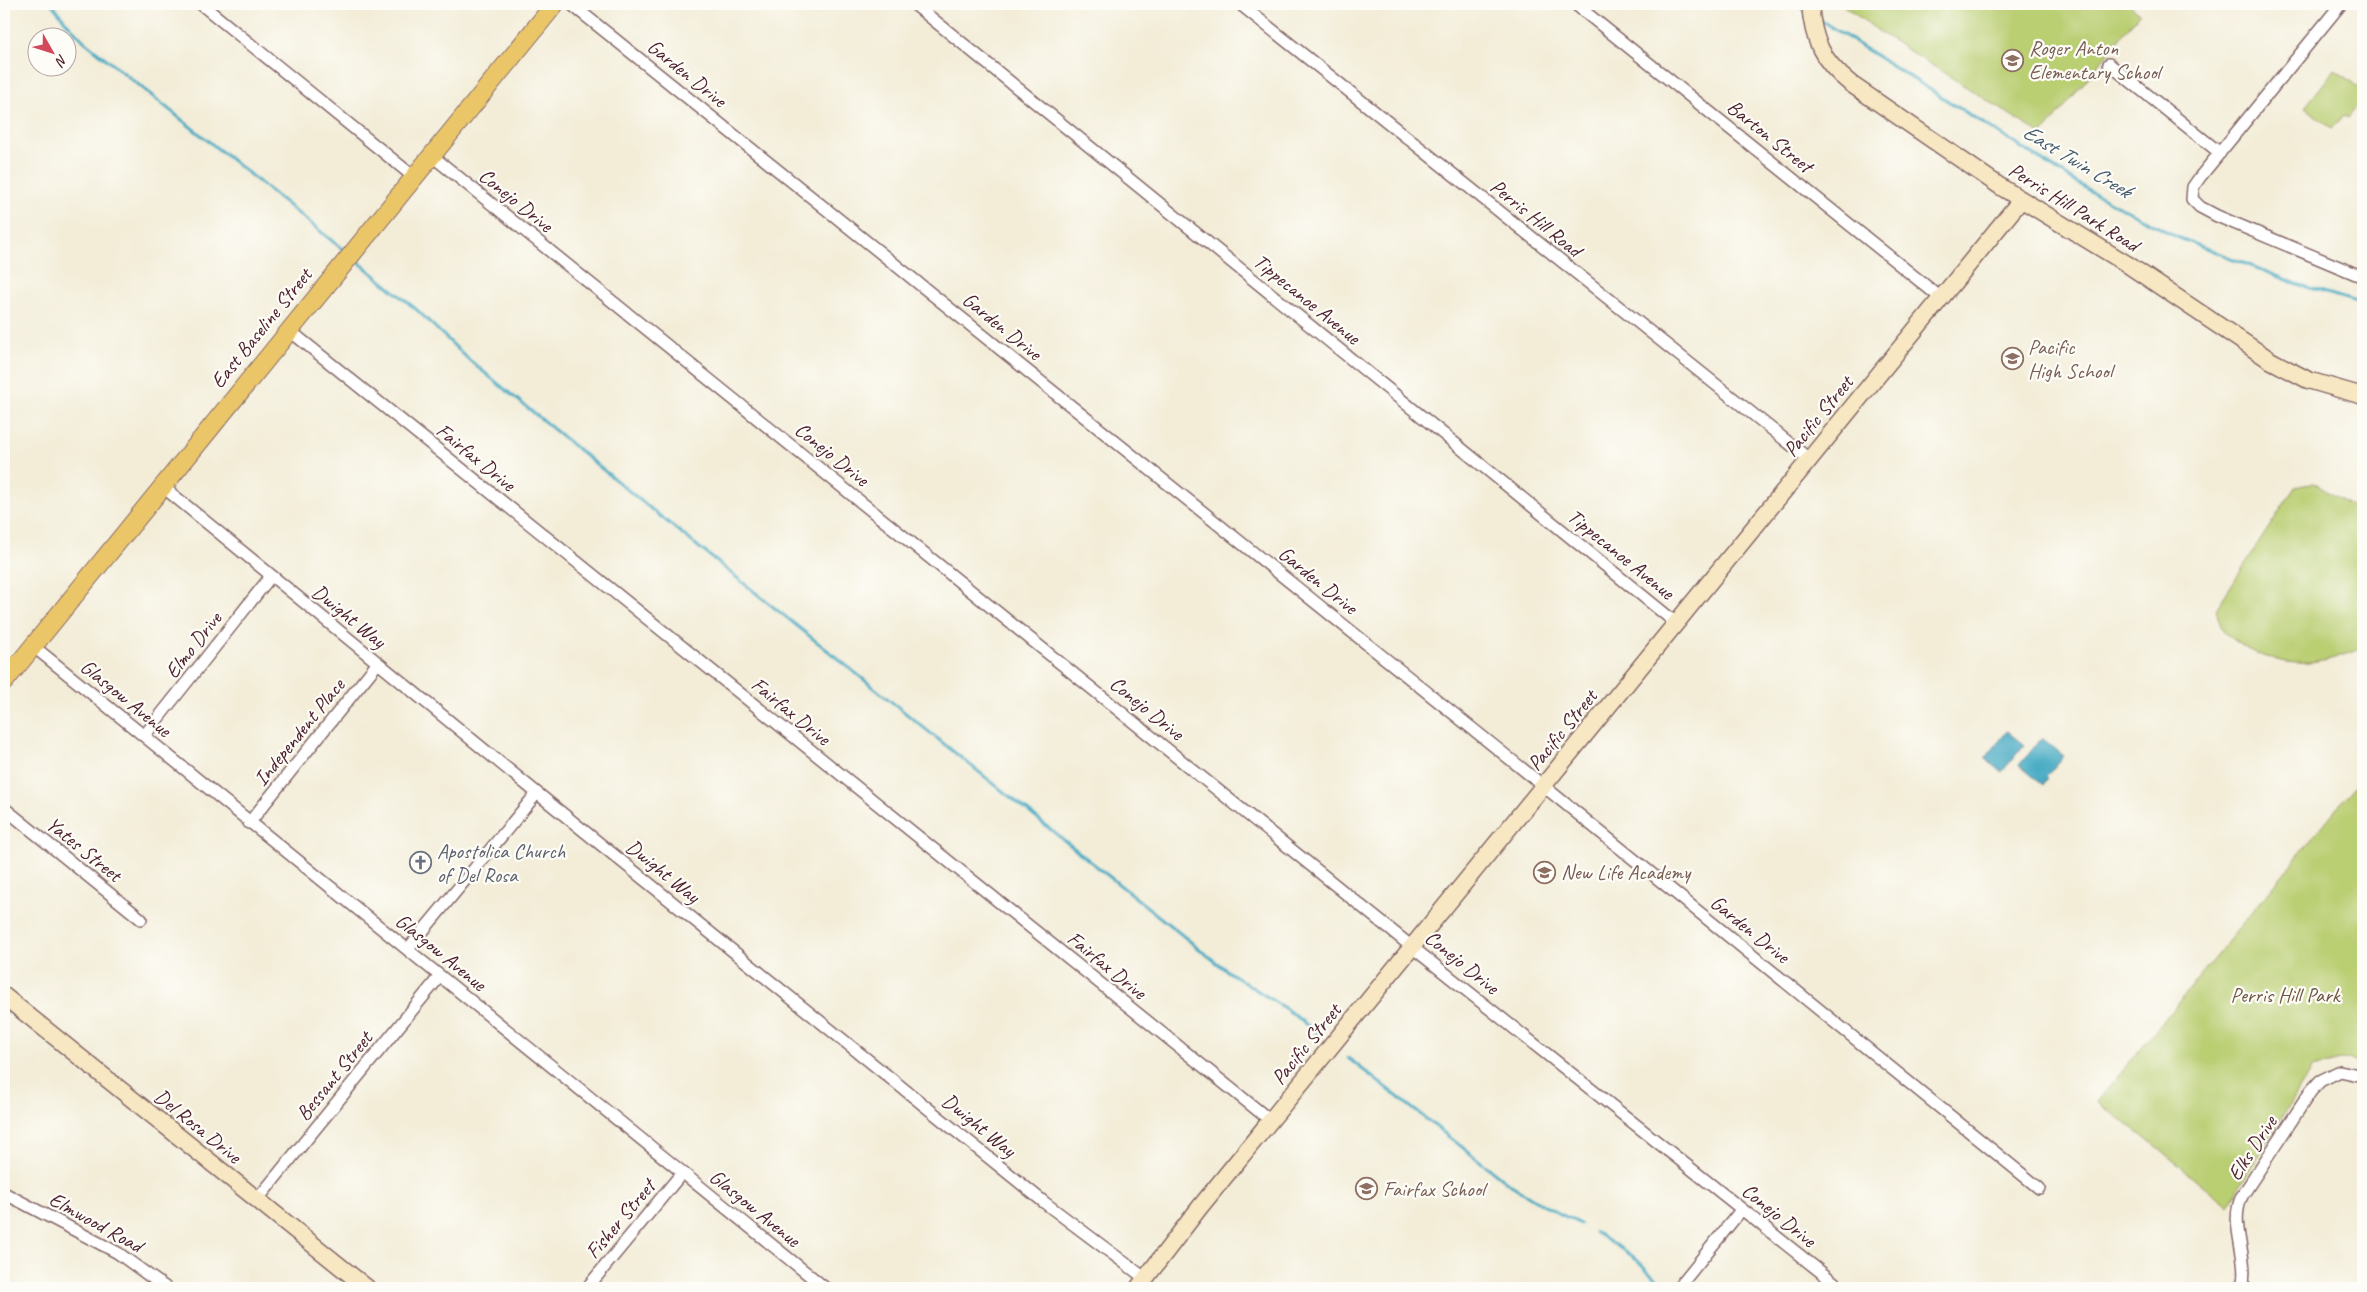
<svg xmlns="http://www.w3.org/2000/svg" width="2367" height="1292" viewBox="0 0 2367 1292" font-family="Caveat,sans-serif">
<rect width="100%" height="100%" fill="#fdfcf7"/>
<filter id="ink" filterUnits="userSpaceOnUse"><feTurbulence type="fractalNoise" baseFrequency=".02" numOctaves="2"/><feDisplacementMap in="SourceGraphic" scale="10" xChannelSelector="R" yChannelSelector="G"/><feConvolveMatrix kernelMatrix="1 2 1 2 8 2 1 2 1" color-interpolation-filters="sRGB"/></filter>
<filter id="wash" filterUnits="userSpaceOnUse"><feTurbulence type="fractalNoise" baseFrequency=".0096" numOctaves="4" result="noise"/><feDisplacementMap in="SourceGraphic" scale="20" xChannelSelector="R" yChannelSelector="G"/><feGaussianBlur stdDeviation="1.12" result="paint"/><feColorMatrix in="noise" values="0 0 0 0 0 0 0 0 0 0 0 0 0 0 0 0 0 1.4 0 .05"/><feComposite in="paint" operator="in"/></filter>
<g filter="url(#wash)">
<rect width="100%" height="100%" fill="#f3edd8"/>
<path fill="#bace72" stroke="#82764e" d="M1841 4H2128L2140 13 2042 135 1884 35Z
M2335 69 2363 91V98L2348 117 2344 115 2332 129 2305 107Z
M2314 483 2363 514V648C2346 654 2326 662 2308 663 2281 665 2245 652 2226 634 2220 627 2218 617 2216 609L2295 487Z
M2363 776V1066L2349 1059 2312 1068 2228 1206 2141 1134 2097 1102Z"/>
<path fill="#42a9c2" stroke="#466476" d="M2007 731 2024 745 2002 772 1985 759Z
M2042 738 2064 756 2046 777 2048 779 2043 785 2019 765Z"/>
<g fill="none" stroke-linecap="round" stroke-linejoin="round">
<path stroke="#42a9c2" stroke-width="3" d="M52 4 66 22 84 41 346 252
M1795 4 1806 11
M1817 18 2090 191 2177 237 2300 285 2363 304
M355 259 417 310 468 359 635 496 1227 971 1286 1009 1320 1035
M1348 1058 1508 1183 1545 1206 1580 1224
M1595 1232 1634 1257 1665 1288"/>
</g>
</g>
<g filter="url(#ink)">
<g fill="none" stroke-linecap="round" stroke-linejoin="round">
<defs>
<path id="street" d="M201 4 414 177
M571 4 1530 775 2039 1188
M914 4 1676 623
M1240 4 1809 459
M1575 4 1941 298
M2341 4 2200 177 2193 187 2192 199 2200 207 2217 216 2363 277
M2109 64 2220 153
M431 155 1412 947 1841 1288
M289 330 1271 1121
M162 486 537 793 1045 1203 1146 1279
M33 646 825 1288
M144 736 271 576
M4 808 141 919
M249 823 377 664
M408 949 537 793
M4 1193 118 1253 166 1288
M257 1200 440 976
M587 1288 682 1173
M1678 1288 1742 1209
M2242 1288C2250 1257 2228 1225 2242 1196L2311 1091 2320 1081 2340 1071 2363 1076"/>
<path id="secondary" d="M1810 4C1813 41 1822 61 1851 84L2001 187 2127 264 2270 360 2308 380 2363 396
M4 996 367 1288
M1138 1288 1200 1207 2021 200"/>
<path id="primary" d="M4 682 555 4"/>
</defs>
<use href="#street" stroke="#856768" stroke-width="14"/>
<use href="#secondary" stroke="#856768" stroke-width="19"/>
<use href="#primary" stroke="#856768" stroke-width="20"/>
<use href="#street" stroke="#fff" stroke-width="11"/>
<use href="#secondary" stroke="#f7e8c3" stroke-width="16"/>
<use href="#primary" stroke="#ebc669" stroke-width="18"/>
</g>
</g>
<defs>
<symbol id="school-ring" viewBox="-11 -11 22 22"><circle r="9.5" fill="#fdfcf7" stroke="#8d6e63" stroke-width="1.5"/><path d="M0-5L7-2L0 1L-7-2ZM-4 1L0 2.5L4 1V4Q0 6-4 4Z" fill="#8d6e63"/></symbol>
<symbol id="church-ring" viewBox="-11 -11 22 22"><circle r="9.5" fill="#fdfcf7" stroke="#6b7280" stroke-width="1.5"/><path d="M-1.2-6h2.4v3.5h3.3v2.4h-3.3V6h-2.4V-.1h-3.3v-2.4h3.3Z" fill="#6b7280"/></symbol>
</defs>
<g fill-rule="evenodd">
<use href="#school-ring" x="2000" y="48" width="25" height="25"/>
<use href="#school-ring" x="2000" y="346" width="25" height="25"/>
<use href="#church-ring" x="408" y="850" width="25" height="25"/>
<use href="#school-ring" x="1532" y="860" width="25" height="25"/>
<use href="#school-ring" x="1354" y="1176" width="25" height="25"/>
</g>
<g text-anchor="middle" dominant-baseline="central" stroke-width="4.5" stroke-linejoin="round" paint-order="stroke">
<g font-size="21" fill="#785e54" stroke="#fdfcf7" text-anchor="start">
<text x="2029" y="48">Roger Anton<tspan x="2029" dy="24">Elementary School</tspan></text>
<text x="2028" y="347">Pacific<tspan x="2028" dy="24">High School</tspan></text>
<text x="1561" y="872">New Life Academy</text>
<text x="1383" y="1189">Fairfax School</text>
</g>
<g font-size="21" fill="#4a1f2b" stroke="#fdfcf7">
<text transform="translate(687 73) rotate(39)">Garden Drive</text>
<text transform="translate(1770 136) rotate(39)">Barton Street</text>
<text transform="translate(516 200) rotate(39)">Conejo Drive</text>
<text transform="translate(2074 207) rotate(32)">Perris Hill Park Road</text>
<text transform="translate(1536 218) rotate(39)">Perris Hill Road</text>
<text transform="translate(1307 299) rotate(39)">Tippecanoe Avenue</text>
<text transform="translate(1002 326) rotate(39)">Garden Drive</text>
<text transform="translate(261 328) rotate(-51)">East Baseline Street</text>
<text transform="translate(1818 416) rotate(-51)">Pacific Street</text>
<text transform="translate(832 454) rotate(39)">Conejo Drive</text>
<text transform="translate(476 457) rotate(39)">Fairfax Drive</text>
<text transform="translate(1621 554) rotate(39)">Tippecanoe Avenue</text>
<text transform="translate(1318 580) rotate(39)">Garden Drive</text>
<text transform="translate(349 616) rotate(39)">Dwight Way</text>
<text transform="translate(193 645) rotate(-52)">Elmo Drive</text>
<text transform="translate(126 698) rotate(39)">Glasgow Avenue</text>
<text transform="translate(1147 708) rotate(39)">Conejo Drive</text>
<text transform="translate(791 711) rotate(39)">Fairfax Drive</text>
<text transform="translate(1562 730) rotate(-51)">Pacific Street</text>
<text transform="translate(299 732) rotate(-51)">Independent Place</text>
<text transform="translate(84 849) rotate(39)">Yates Street</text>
<text transform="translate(663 871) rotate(39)">Dwight Way</text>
<text transform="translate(1750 929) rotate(39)">Garden Drive</text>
<text transform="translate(441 952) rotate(39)">Glasgow Avenue</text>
<text transform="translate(1462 962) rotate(39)">Conejo Drive</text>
<text transform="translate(1107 965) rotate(39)">Fairfax Drive</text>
<text transform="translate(1306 1044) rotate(-51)">Pacific Street</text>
<text transform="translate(334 1076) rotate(-51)">Bessant Street</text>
<text transform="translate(979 1125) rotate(39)">Dwight Way</text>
<text transform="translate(198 1126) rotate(39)">Del Rosa Drive</text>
<text transform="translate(2252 1148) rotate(-57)">Elks Drive</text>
<text transform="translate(755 1208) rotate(39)">Glasgow Avenue</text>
<text transform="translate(1779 1215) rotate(39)">Conejo Drive</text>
<text transform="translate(620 1219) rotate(-50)">Fisher Street</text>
<text transform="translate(96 1222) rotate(29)">Elmwood Road</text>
</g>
<g font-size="21" fill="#5b616d" stroke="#fdfcf7" text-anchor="start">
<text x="437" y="851">Apostolica Church<tspan x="437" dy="24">of Del Rosa</tspan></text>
</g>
<g font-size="21" fill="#6c5440" stroke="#fdfcf7">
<text x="2285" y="995">Perris Hill Park</text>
</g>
<g font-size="22" font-style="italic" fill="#465d6f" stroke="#fdfcf7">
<text transform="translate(2077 161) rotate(31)">East Twin Creek</text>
</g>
</g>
<rect width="2367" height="1292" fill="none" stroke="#fdfcf7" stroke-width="20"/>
<g transform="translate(52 52) rotate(129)"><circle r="24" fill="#fdfcf7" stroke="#b5a4a5"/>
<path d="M0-4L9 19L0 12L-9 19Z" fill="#d1495b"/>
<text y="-8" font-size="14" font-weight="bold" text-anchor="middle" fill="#4a1f2b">N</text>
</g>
</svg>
